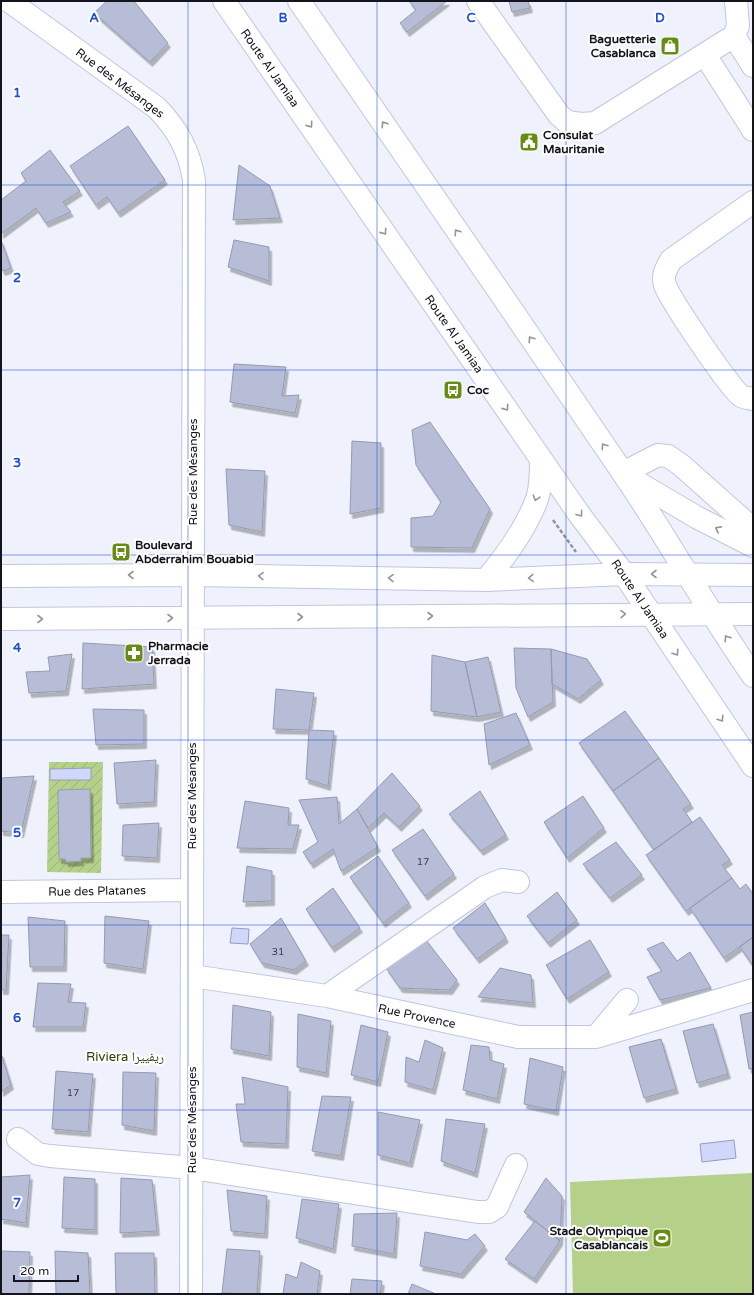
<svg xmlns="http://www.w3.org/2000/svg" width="754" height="1295" viewBox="0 0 754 1295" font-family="'Varela Round','Noto Naskh Arabic',sans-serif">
<defs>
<pattern id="garden-furrows" width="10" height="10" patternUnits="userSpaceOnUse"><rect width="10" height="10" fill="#b4d089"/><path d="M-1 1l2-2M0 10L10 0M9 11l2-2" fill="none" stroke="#9ab276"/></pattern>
<filter id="shadow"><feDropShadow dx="2.5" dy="4.5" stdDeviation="0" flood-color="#0004"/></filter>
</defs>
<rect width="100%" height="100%" fill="#eff2fc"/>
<path fill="url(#garden-furrows)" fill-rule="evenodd" d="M49 762H103L101 873 47 872ZM91 768V779L50 769H51ZM90 789 91 858H81L80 861 66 862 65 859H59L58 790Z"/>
<path fill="#b4d089" d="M753 1173V1294H573L570 1182Z"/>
<path fill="#cfd8fb" stroke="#979db8" d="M91 768V780H50V769Z
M232 928 249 929 248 944 230 943Z
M734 1140 736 1158 702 1162 700 1144Z"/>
<path fill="#b7bdd6" stroke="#949ab1" filter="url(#shadow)" d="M107 1H134L168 43 150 62 94 13Z
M409 1H447L407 32 400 23 416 10Z
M509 1H528L530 8 512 12Z
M128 126 165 180 118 213 107 197 96 205 70 166Z
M50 150 80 191 63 202 71 212 46 223 36 208 1 234V200L26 181 21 173Z
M239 165 270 186 280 218 233 220Z
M1 240 11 268 3 271 1 268Z
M234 240 269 247V281L228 267Z
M234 364 286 367 282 396 299 395 295 413 230 402Z
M430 422 490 509 472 548 411 547V518L433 516 441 502 416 465 412 430Z
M352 441 381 443V508L350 514Z
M226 469 265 471 262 532 229 525Z
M83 643 152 647 154 684 82 689Z
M514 648 551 649 553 702 528 717 516 688Z
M551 649 587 659 601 680 578 699 552 684Z
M72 654 66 691 29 693 26 672 50 671 48 657Z
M432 655 465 662 477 717 431 711Z
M488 657 501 712 477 717 465 662Z
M276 689 314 693 309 730 273 729Z
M93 709 144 710V744L96 745Z
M625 711 659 758 613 791 579 743Z
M516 713 530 745 489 765 484 724Z
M309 730 334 731 328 786 306 779Z
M659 758 691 804 683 809 692 822 654 850 613 791Z
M156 760 154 802 117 804 114 763Z
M392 773 420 806 399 827 384 813 368 828 357 809Z
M34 776 21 833 1 831V778Z
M90 789 91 858H81V861L66 862 65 859H59L58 790Z
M480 791 506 835 481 851 449 814Z
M583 796 604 828 567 858 544 822Z
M337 797 339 824 357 809 378 847 341 871 333 849 311 864 303 852 318 842 299 800Z
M245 801 289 808 288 825H299L293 849 237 848Z
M700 817 730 860 722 865 732 878 686 911 646 855Z
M159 823 157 858 122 856 123 825Z
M423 829 454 874 425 896 392 850Z
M616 842 642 875 610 898 583 864Z
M378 856 409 903 383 923 350 877Z
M247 866 272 871V901L243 902Z
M732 878 740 889 746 884 753 894V937L724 958 690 908Z
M333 888 360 928 332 948 306 909Z
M557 892 577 920 548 943 527 916Z
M485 903 506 938 477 959 453 928Z
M105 916 149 921 143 969 104 963Z
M28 917 65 921 64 967H30Z
M281 918 306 961 294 970 262 963 250 944Z
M1 935H9L6 990H1Z
M753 937V966L740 947Z
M426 940 457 980 450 990 400 988 386 968Z
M590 940 609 972 567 999 546 965Z
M663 942 677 961 690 952 711 988 660 1000 647 977 662 971 647 949Z
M500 968 531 975 533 1003 478 997Z
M38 983 71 984 68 1002 86 1003 83 1027H33Z
M233 1005 271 1012 269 1056 231 1049Z
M753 1012V1068L749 1069 740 1015Z
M298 1014 331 1021 326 1073 297 1067Z
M713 1024 728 1074 697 1083 683 1031Z
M361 1025 388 1032 378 1082 351 1075Z
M661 1039 676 1089 644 1098 629 1047Z
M425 1040 443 1048 433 1090 405 1082 406 1057 419 1062Z
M471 1045 489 1047 490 1060 504 1064 497 1099 463 1090Z
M1 1053 11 1085 1 1092Z
M530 1058 563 1067 556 1111 524 1104Z
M56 1071 93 1074 88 1132 52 1129Z
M123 1072 156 1073 154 1131 122 1125Z
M242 1077 288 1087 286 1144 241 1142 236 1104H245Z
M322 1096 351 1097 341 1156 312 1151Z
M378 1112 420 1120 410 1163 378 1155Z
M446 1119 485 1124 475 1173 441 1161Z
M30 1175 26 1223 1 1219V1177Z
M64 1177 95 1179V1230L62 1228Z
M121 1178 152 1180 157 1231 120 1233Z
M546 1178 562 1196 560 1241 524 1212Z
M227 1190 267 1196 265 1234 231 1231Z
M302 1199 339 1204 333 1249 296 1238Z
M397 1213 394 1254 352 1246 354 1214Z
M535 1221 560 1241 534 1279 505 1259Z
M425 1232 467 1240 475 1234 485 1246 461 1274 420 1266Z
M227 1249 260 1251 257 1294 222 1293Z
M1 1251 30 1252 29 1294H1Z
M55 1251 88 1253 90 1294H56Z
M115 1253H154L155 1294H116Z
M301 1262 320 1271 317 1294H283L286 1274 297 1278Z
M352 1279 382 1281 380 1294H350Z
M412 1284 436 1294H408Z"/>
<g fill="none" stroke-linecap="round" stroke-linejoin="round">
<defs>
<path id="minor" d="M9 1 157 108C178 130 189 150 194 180L191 1294
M478 1 559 115 567 122 581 124 595 123 734 36 738 26 736 1
M734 36 753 66
M705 55 753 130
M753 202 671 260C666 269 662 275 665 285 669 298 731 390 741 396 744 398 750 398 753 399
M623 473 658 455 668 456 681 465 753 529
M1 576 193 575 486 580 624 574 753 575
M1 619 753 614
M1 892 192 890
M192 976 327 996 518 1037H596L753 990
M327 996 485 887 502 880 518 882
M596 1037 627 1000
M18 1139 38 1154 50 1156 192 1168 478 1212H489L497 1207 516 1165"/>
<path id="major" d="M224 1 579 514 624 574 753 766
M299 1C407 158 516 315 623 473 668 539 707 610 753 676
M630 478 698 518 753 546
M486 580C506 556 526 529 537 499 541 487 541 472 541 459"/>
</defs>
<use href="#minor" stroke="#c0c6df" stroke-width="24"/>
<use href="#major" stroke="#c0c6df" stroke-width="24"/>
<path stroke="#91939d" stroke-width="2.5" stroke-dasharray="4 2" stroke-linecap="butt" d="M553 520 576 552"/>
<use href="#minor" stroke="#fff" stroke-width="22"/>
<use href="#major" stroke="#fff" stroke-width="22"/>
</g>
<defs><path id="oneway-chevron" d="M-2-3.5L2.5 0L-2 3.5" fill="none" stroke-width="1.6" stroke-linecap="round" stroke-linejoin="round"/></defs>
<g stroke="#959599">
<use href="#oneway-chevron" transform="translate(384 124) rotate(-124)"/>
<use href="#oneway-chevron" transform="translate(310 125) rotate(55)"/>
<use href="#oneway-chevron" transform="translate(384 232) rotate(55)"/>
<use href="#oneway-chevron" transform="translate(457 232) rotate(-124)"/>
<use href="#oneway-chevron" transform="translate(531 339) rotate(-124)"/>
<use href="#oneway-chevron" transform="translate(506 408) rotate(55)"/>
<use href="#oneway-chevron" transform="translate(604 446) rotate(-124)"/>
<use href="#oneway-chevron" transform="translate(536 498) rotate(107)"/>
<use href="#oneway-chevron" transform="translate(580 514) rotate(54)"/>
<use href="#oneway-chevron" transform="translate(718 529) rotate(-152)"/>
<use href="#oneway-chevron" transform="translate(654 574) rotate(-180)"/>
<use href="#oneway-chevron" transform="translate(131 575) rotate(180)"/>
<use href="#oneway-chevron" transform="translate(261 576) rotate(-179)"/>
<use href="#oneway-chevron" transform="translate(391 578) rotate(-179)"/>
<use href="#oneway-chevron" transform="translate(531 578) rotate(177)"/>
<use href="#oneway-chevron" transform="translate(623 614) rotate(-1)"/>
<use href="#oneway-chevron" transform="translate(430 616)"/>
<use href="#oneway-chevron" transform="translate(300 617)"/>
<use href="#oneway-chevron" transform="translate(170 618)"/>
<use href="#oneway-chevron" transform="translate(40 619)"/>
<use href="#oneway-chevron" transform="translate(727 638) rotate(-123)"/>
<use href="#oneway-chevron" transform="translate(676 653) rotate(56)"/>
<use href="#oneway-chevron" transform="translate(721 719) rotate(56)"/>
</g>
<path fill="none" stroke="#1d4ed8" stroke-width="1" stroke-opacity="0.55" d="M188 1V1294M377 1V1294M566 1V1294M1 185H753M1 370H753M1 555H753M1 740H753M1 925H753M1 1110H753"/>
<defs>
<symbol id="shop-square" viewBox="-11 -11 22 22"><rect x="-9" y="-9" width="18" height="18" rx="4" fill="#678c14" stroke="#fff"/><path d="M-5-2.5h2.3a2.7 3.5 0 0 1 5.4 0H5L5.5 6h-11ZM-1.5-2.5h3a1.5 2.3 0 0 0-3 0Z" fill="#fff"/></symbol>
<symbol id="civic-square" viewBox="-11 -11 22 22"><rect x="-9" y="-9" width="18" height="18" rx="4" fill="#678c14" stroke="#fff"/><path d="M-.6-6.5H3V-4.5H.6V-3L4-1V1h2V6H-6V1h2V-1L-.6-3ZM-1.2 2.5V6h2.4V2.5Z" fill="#fff"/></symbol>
<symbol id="bus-square" viewBox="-11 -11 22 22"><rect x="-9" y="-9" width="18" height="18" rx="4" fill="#678c14" stroke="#fff"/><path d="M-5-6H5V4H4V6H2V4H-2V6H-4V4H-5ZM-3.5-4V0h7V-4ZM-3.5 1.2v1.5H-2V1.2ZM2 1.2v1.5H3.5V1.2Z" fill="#fff"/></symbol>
<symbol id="pharmacy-square" viewBox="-11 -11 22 22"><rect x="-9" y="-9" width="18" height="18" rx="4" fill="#678c14" stroke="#fff"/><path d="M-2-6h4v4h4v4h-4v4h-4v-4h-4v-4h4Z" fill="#fff"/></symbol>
<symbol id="stadium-square" viewBox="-11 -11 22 22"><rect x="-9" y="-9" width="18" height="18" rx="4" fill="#678c14" stroke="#fff"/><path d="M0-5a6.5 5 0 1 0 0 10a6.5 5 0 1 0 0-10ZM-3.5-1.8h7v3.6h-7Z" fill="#fff"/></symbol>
</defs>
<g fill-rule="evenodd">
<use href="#shop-square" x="659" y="35" width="22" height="22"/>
<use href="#civic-square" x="518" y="131" width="22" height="22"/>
<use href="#bus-square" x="442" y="379" width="22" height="22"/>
<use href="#bus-square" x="110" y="541" width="22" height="22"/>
<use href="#pharmacy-square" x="123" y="642" width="22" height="22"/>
<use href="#stadium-square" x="651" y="1227" width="22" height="22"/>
</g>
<g text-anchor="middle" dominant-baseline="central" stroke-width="4" stroke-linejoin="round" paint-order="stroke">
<g font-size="10" fill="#3c3e4b">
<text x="423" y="862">17</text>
<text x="278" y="952">31</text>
<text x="73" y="1093">17</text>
</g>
<g font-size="12" font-weight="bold" fill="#13141d" stroke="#fff" text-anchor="start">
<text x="656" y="39" text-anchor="end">Baguetterie<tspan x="656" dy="14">Casablanca</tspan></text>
<text x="543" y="135">Consulat<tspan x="543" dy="14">Mauritanie</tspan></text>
<text x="467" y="390">Coc</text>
<text x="135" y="545">Boulevard<tspan x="135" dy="14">Abderrahim Bouabid</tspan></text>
<text x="148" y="646">Pharmacie<tspan x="148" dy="14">Jerrada</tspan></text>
<text x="648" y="1231" text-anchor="end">Stade Olympique<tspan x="648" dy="14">Casablancais</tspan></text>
</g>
<g font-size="12" fill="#13141d" stroke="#fff">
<text transform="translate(270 68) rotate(55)">Route Al Jamiaa</text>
<text transform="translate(120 83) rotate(37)">Rue des Mésanges</text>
<text transform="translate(454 334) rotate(55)">Route Al Jamiaa</text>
<text transform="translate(193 472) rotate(-90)">Rue des Mésanges</text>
<text transform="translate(640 599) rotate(56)">Route Al Jamiaa</text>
<text transform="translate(192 796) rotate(-90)">Rue des Mésanges</text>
<text transform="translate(97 891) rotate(-1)">Rue des Platanes</text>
<text transform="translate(417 1016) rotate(12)">Rue Provence</text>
<text transform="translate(192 1120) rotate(-90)">Rue des Mésanges</text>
</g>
<g font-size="13" fill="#2e4009" stroke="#fff">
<text x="125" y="1057">Riviera ريفييرا</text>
</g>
</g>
<g font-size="13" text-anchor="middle" font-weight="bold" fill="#1d4ed8" stroke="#fff" stroke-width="4" stroke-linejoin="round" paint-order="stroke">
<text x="94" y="22">A</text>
<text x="283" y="22">B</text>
<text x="471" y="22">C</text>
<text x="660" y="22">D</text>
<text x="17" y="97">1</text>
<text x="17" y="282">2</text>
<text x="17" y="467">3</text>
<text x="17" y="652">4</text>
<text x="17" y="837">5</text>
<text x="17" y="1022">6</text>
<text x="17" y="1207">7</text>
</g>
<rect width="754" height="1295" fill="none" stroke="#13141d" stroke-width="4"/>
<path d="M14 1275v6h64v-6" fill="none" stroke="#13141d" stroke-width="2"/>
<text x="20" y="1275" font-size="12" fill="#13141d" stroke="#ffffff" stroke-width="3" paint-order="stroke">20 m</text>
</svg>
